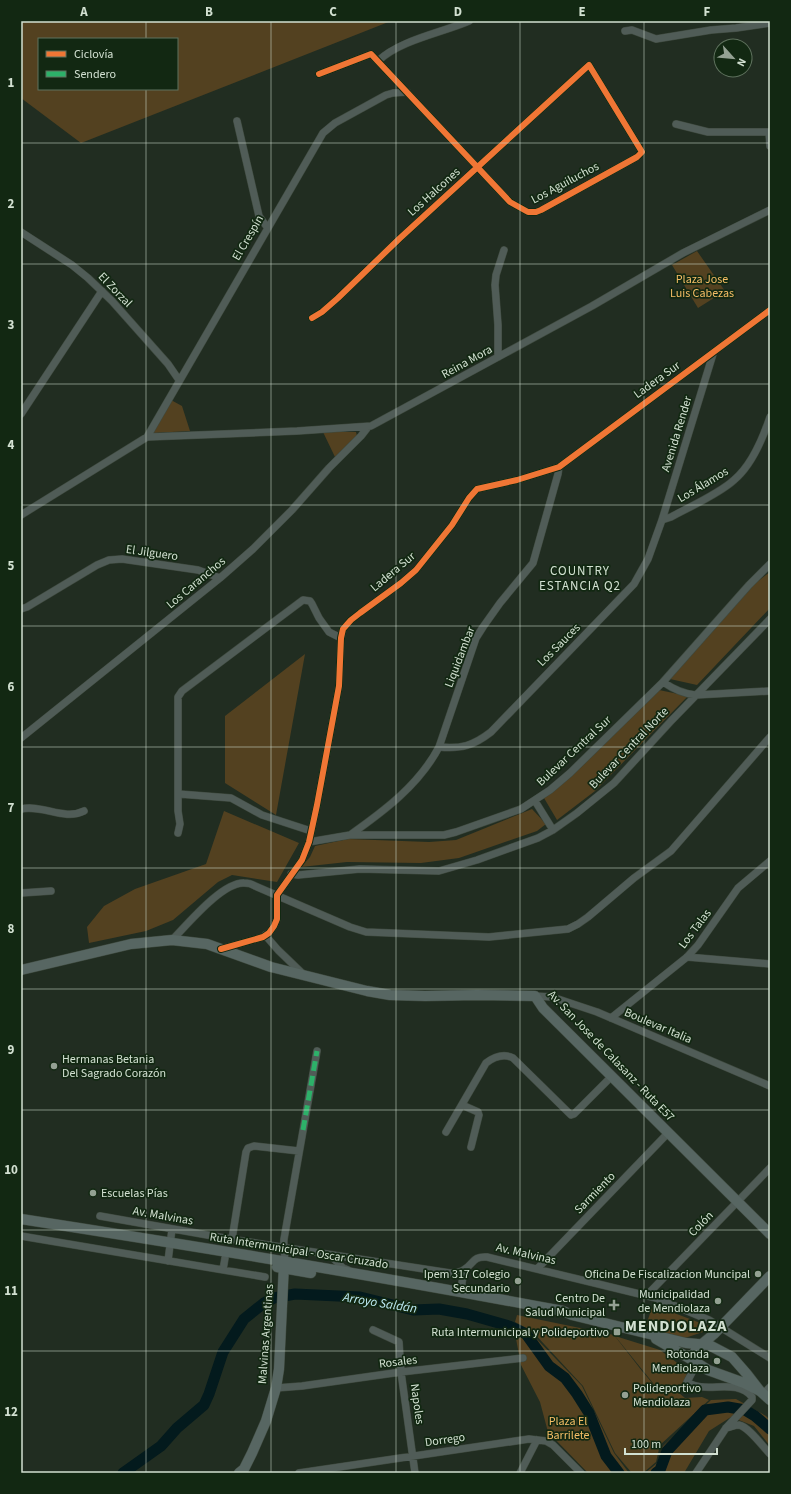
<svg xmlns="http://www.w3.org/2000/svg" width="791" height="1494" viewBox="0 0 791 1494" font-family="'Source Sans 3',sans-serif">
<rect width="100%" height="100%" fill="#212d21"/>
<path fill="#534120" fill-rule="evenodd" d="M21 21H391L81 143 21 98ZM39 39H177V89H39Z
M697 251 725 291 698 308 672 265Z
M171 400 182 406 190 431 153 433Z
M323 432H356L357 436 335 457Z
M770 572V608L697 685 670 679 753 585Z
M305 654 276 815 225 783V716Z
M659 690 688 696 595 791 557 820 544 798 572 776Z
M532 809 546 824 537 831 459 858 421 863 347 862 301 867 310 857 315 846 348 839 429 842 456 840Z
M224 811 299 843 277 882 232 875 218 882 173 920 146 931 89 943 87 927 104 906 135 889 206 864Z
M653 1305 711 1327 709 1330 685 1338 670 1335 646 1325Z
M517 1315 614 1335 642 1371 665 1398 615 1336 660 1350 688 1371 679 1393 685 1398 702 1397 709 1400 660 1445 656 1462 643 1473 631 1472 615 1453 583 1386 532 1331 515 1322Z
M513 1323 531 1333 582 1386 614 1453 629 1473H588L548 1432 540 1402 521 1365Z
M736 1399 766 1416 770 1420V1446L754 1426 731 1417 709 1431 684 1473H645L657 1463 663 1446 711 1400Z"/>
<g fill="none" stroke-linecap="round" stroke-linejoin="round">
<path stroke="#031a1d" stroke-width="11" d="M123 1473 161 1446 177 1428 204 1405 209 1394 223 1352 244 1319 264 1303 274 1298 295 1294 360 1297 413 1310 439 1309 467 1314 509 1326 526 1334 549 1366 565 1378 577 1394 589 1413 606 1456 619 1473
M656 1473 660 1470 667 1451 705 1410 728 1407 745 1410 755 1416 770 1429"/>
<defs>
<path id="street" d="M625 31 632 30 656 39 711 30 736 28 770 23
M378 61C400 40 441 33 469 21
M237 121 259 216 267 227
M676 124 708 132H770
M769 132 770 146
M21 232 72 265 88 278 112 301 168 364 179 380
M312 318 322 312 338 298 399 239 589 65 642 152 637 157 541 210 536 212H528L510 202 371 54 319 74
M498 357V325L495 285 496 275 504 250
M21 414 102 291
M147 437 297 431 371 426 592 306 683 253 770 210
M21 515 147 437 323 133 335 123 386 95 393 93 407 92
M662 520 671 517C689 507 719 494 734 480 751 466 763 438 770 417
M21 609 27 607 97 565 109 560 122 559 198 570 220 578
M663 682C673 689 684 694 696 695L770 691
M21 738 220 578 253 549 292 510 329 468 361 436 368 427
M439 747C461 749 473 746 491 732L634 584 648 559 662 520 713 354
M179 794 231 798 262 815 311 831
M535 801 553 830
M21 809C42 804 64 821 84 811
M178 833 180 824 178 811V697L182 691 303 600 310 601 312 604 319 618 329 632 341 638
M350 835C384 811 419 785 439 747L476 638 483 627 500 603 533 563 558 474 559 467
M309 842 350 835H444L456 832 521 809 550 790 570 773 663 682 749 585 770 564
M291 874 298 875 360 869 439 871 477 860 538 838 553 830 577 813 614 783 671 721 770 619
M21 893 51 891
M265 935 278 950 303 974
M172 940C187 925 222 882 244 883 248 883 252 884 255 886L350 927 366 932 489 937 568 929 578 924 588 917 634 878 671 851 770 737
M221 949 263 937 269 933 274 926 277 919V895L302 860 309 842 317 805 339 686 341 638 343 629 351 620 360 613 401 583 416 570 452 525 469 498 477 489 517 480 559 467 770 310
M687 957 770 964
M535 996 552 997 597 1012 770 1086
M611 1018 687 957 698 945 738 888 770 861
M462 1105 478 1112 479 1115 471 1147
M446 1132 486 1063C494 1057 503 1053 513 1058L571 1115 574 1114 612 1076
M100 1216 230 1239 450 1273C455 1273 461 1272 465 1269 474 1263 473 1256 487 1257L656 1298 709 1320 770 1358
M21 1236 265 1277
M232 1239 246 1152 248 1148 254 1146 299 1151
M330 1255 343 1268 348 1270
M168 1261 172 1229
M284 1262C286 1254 283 1247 284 1239L317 1051
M538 1268 668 1133
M223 1270 225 1258
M463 1293C460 1285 463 1277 466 1269
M647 1295 770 1168
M373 1330 399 1342 401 1372 415 1473
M276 1388 302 1386 401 1372 523 1358
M763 1394 770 1387
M726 1428C731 1427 735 1425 739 1425 749 1427 763 1447 770 1454
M299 1473 529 1439 546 1441 553 1445 581 1473
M520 1473 537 1440
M696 1473 726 1428 752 1400V1397C736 1377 706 1395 687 1382L697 1363"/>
<path id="secondary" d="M21 970 131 944 172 940 207 944 271 967 367 991 390 995 425 996 477 995 535 996 543 1008 770 1234
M21 1219C202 1247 383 1277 563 1311L572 1315 686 1343 709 1345 732 1357 746 1373 760 1391
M277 1267 311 1273
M656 1339 694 1361 708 1370 744 1383 760 1391 770 1400
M694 1361V1354L697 1348 714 1334 770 1276
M239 1473 244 1469 252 1453 266 1421 276 1388 279 1369 284 1264"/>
</defs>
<use href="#street" stroke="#3e493e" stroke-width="8"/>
<use href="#secondary" stroke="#3e493e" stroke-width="11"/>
<use href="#street" stroke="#505c57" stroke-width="7"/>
<use href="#secondary" stroke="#576662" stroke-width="10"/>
<path stroke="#2db169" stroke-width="5" stroke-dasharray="10 5" stroke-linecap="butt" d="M303 1130 317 1051"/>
<defs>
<path id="cycleway" d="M312 318 322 312 338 298 399 239 589 65 642 152 637 157 541 210 536 212H528L510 202 371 54 319 74
M221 949 263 937 269 933 274 926 277 919V895L302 860 309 842 317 805 339 686 341 638 343 629 351 620 360 613 401 583 416 570 452 525 469 498 477 489 517 480 559 467 770 310"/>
</defs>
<use href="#cycleway" stroke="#122812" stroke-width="8"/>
<use href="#cycleway" stroke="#f07635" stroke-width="6"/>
</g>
<path fill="none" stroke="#d2e0d1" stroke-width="1" stroke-opacity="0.55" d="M146 21V39M271 21V1473M396 21V1473M520 21V1473M644 21V1473M146 89V1473M21 143H770M21 264H770M21 384H770M21 505H770M21 626H770M21 747H770M21 868H770M21 989H770M21 1110H770M21 1230H770M21 1351H770"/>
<g fill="#94a193" stroke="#122812" stroke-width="1.5">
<circle cx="54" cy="1066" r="4"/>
<circle cx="93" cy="1193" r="4"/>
<circle cx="758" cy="1274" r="4"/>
<circle cx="518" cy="1281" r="4"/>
<circle cx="718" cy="1301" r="4"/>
<path d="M612 1299h4v4h4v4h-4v4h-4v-4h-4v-4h4z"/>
<rect x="613" y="1328" width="8" height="8" rx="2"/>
<circle cx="717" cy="1361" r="4"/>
<circle cx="625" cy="1395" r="4"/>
</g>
<g text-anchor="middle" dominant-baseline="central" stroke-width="3.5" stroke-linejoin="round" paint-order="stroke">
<g font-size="12" fill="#d2e0d1" stroke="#122812">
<text transform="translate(565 183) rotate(-28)">Los Aguiluchos</text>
<text transform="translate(434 192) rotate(-42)">Los Halcones</text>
<text transform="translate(248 238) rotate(-60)">El Crespín</text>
<text transform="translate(115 290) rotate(46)">El Zorzal</text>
<text transform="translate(467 362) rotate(-29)">Reina Mora</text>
<text transform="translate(657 380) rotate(-36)">Ladera Sur</text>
<text transform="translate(677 434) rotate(-73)">Avenida Render</text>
<text transform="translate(703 485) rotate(-31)">Los Álamos</text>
<text transform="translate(152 553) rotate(8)">El Jilguero</text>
<text transform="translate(393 572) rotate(-40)">Ladera Sur</text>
<text transform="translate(196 583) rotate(-40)">Los Caranchos</text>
<text transform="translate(559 645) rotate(-45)">Los Sauces</text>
<text transform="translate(460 657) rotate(-69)">Liquidambar</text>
<text transform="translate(629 748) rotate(-46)">Bulevar Central Norte</text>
<text transform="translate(574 751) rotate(-43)">Bulevar Central Sur</text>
<text transform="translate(695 929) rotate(-53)">Los Talas</text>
<text transform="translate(658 1026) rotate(23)">Boulevar Italia</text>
<text transform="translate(611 1056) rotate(46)">Av. San Jose de Calasanz - Ruta E57</text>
<text transform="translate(595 1193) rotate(-46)">Sarmiento</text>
<text transform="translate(163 1216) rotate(10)">Av. Malvinas</text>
<text transform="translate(701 1224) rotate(-46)">Colón</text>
<text transform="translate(299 1251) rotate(9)">Ruta Intermunicipal - Oscar Cruzado</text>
<text transform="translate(526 1254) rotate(13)">Av. Malvinas</text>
<text transform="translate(266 1334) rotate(-86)">Malvinas Argentinas</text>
<text transform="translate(398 1362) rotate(-7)">Rosales</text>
<text transform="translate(417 1404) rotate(82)">Napoles</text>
<text transform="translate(445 1440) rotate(-8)">Dorrego</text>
</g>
<g font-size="12" fill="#f5bd66" stroke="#122812">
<text x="702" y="279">Plaza Jose<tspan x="702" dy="14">Luis Cabezas</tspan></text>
<text x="568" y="1421">Plaza El<tspan x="568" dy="14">Barrilete</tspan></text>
</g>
<g font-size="12" fill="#d2e0d1" stroke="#122812" text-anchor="end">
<text x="62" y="1059" text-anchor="start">Hermanas Betania<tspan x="62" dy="14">Del Sagrado Corazón</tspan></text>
<text x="101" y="1193" text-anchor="start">Escuelas Pías</text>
<text x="510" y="1274">Ipem 317 Colegio<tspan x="510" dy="14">Secundario</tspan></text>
<text x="750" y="1274">Oficina De Fiscalizacion Muncipal</text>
<text x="710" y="1294">Municipalidad<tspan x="710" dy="14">de Mendiolaza</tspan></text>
<text x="605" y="1298">Centro De<tspan x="605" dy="14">Salud Municipal</tspan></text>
<text x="609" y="1332">Ruta Intermunicipal y Polideportivo</text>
<text x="709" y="1354">Rotonda<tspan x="709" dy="14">Mendiolaza</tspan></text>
<text x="633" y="1388" text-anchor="start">Polideportivo<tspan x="633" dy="14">Mendiolaza</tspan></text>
</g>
<g font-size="13" letter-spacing="1" fill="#d2e0d1" stroke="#122812">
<text x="580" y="571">COUNTRY<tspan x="580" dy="15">ESTANCIA Q2</tspan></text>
</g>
<g font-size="13" font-style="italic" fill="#bfedf6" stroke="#122812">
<text transform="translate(380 1303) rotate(9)">Arroyo Saldán</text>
</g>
<g font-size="16" font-weight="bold" letter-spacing="1" fill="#d2e0d1" stroke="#122812">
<text x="676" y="1326">MENDIOLAZA</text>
</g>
</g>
<rect width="791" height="1494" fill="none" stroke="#122812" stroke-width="44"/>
<rect x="38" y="38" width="140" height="52" fill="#122812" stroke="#5f725e"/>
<rect x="46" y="51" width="20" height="6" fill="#f07635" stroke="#5f725e"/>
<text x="74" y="58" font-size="12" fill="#d2e0d1">Ciclovía</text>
<rect x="46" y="71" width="20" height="6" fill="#2db169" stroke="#5f725e"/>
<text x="74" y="78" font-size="12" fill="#d2e0d1">Sendero</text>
<g transform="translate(733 58) rotate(117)"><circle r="19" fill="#122812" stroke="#5f725e"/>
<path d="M0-3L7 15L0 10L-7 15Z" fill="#94a193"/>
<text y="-6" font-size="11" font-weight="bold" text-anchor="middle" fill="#d2e0d1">N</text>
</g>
<path d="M625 1448v6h92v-6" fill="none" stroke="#d2e0d1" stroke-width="2"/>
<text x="631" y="1448" font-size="12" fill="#d2e0d1" stroke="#122812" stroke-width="3" paint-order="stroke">100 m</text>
<rect x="22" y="22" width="747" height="1450" fill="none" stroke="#d2e0d1" stroke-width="1.5"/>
<g font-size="13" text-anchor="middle" font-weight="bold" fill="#d2e0d1">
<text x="84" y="16">A</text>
<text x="209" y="16">B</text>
<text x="333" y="16">C</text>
<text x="458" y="16">D</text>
<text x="582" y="16">E</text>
<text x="707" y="16">F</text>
<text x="11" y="87">1</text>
<text x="11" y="208">2</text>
<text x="11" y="329">3</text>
<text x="11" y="449">4</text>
<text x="11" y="570">5</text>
<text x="11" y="691">6</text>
<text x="11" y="812">7</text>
<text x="11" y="933">8</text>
<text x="11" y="1054">9</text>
<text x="11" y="1174">10</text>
<text x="11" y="1295">11</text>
<text x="11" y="1416">12</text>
</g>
</svg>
